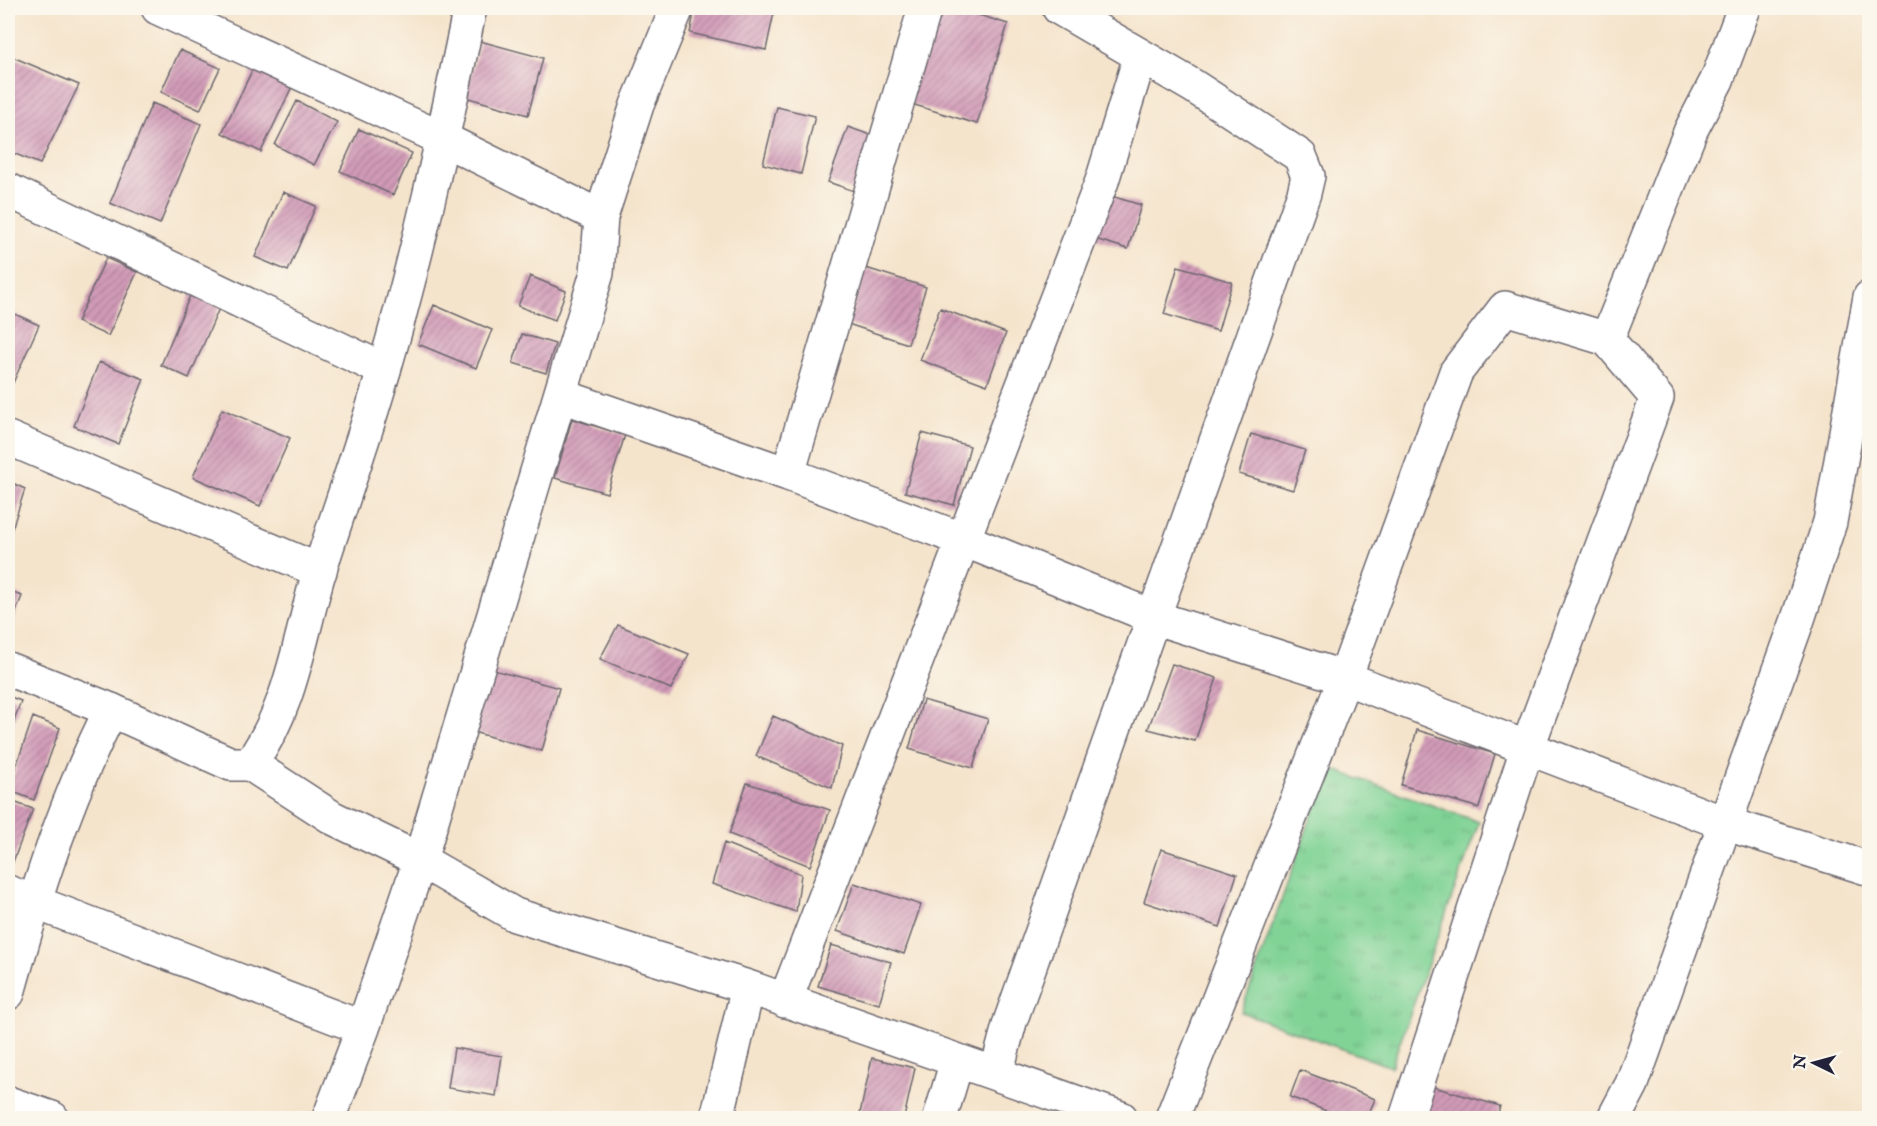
<svg xmlns="http://www.w3.org/2000/svg" width="1877" height="1126" viewBox="0 0 1877 1126" font-family="'IM FELL English',serif">
<defs>
<pattern id="grass-tufts" width="24" height="20" patternUnits="userSpaceOnUse" patternTransform="scale(1.5)"><rect width="24" height="20" fill="#80d395"/><path d="M3 7l-1-3M5 7V3M7 7l1-3M15 17l-1-3M17 17v-4M19 17l1-3" fill="none" stroke="#6eb581"/></pattern>
<pattern id="building-hatch" width="6" height="6" patternUnits="userSpaceOnUse" patternTransform="scale(1.5)"><rect width="6" height="6" fill="#d29bb8"/><path d="M-1 1l2-2M0 6l6-6M5 7l2-2" fill="none" stroke="#aa7e97"/></pattern>
</defs>
<rect width="100%" height="100%" fill="#fbf7ec"/>
<filter id="ink" filterUnits="userSpaceOnUse"><feTurbulence type="fractalNoise" baseFrequency=".0167" numOctaves="2"/><feDisplacementMap in="SourceGraphic" scale="12" xChannelSelector="R" yChannelSelector="G"/><feConvolveMatrix kernelMatrix="1 2 1 2 8 2 1 2 1" color-interpolation-filters="sRGB"/></filter>
<filter id="wash" filterUnits="userSpaceOnUse"><feTurbulence type="fractalNoise" baseFrequency=".008" numOctaves="4" result="noise"/><feDisplacementMap in="SourceGraphic" scale="24" xChannelSelector="R" yChannelSelector="G"/><feGaussianBlur stdDeviation="1.35" result="paint"/><feColorMatrix in="noise" values="0 0 0 0 0 0 0 0 0 0 0 0 0 0 0 0 0 1.4 0 .05"/><feComposite in="paint" operator="in"/></filter>
<g filter="url(#wash)">
<rect width="100%" height="100%" fill="#f5e4cc"/>
<path fill="url(#grass-tufts)" stroke="#517a68" stroke-width="1.5" d="M1329 768 1479 822 1391 1067 1241 1012Z"/>
<g id="blocks">
<path fill="url(#building-hatch)" d="M695 8H775L766 50 690 33Z
M935 8H956L1008 24 977 124 905 102Z
M480 41 543 58 528 115 465 97Z
M180 50 220 68 200 110 161 92Z
M8 55 79 85 40 164 8 151Z
M257 60 296 78 261 152 222 133Z
M297 101 337 122 314 165 275 145Z
M152 103 201 124 160 224 110 203Z
M777 107 815 116 801 174 763 164Z
M848 127 876 137 857 192 828 182Z
M359 129 412 153 393 195 340 171Z
M283 192 316 206 288 271 255 257Z
M1108 195 1141 205 1128 249 1095 239Z
M106 258 137 272 108 336 77 322Z
M1178 266 1232 282 1218 331 1164 314Z
M866 268 926 287 908 344 848 324Z
M530 276 566 291 555 320 518 306Z
M191 293 220 306 189 378 161 365Z
M434 305 492 330 476 368 418 344Z
M940 308 1006 333 987 385 920 360Z
M8 311 39 325 8 394Z
M522 334 555 344 546 373 513 363Z
M99 362 144 379 118 444 74 426Z
M222 409 290 438 260 506 193 477Z
M572 419 625 435 607 493 555 478Z
M922 433 970 446 954 505 905 492Z
M1251 434 1305 450 1293 490 1239 474Z
M8 481 25 489 8 541Z
M8 591 22 596 8 633Z
M618 625 689 654 671 689 600 659Z
M1172 664 1217 678 1195 741 1148 729Z
M490 669 559 688 542 751 473 732Z
M8 696 21 701 8 737Z
M923 700 988 719 973 768 909 749Z
M773 716 842 746 832 788 756 756Z
M33 717 60 728 34 800 8 790Z
M1417 730 1495 754 1479 808 1401 785Z
M747 783 830 810 810 866 729 834Z
M8 800 33 809 8 875Z
M724 843 801 874 796 912 712 884Z
M1161 849 1237 874 1220 927 1144 902Z
M854 883 921 905 904 954 837 931Z
M831 945 891 962 879 1004 818 986Z
M454 1048 502 1056 496 1096 448 1088Z
M872 1058 915 1068 904 1118H859Z
M1300 1070 1375 1099 1367 1118H1345L1290 1097Z
M1427 1085 1500 1106 1497 1118H1417Z"/>
</g>
</g>
<g filter="url(#ink)">
<use href="#blocks" fill-opacity="0" stroke="#6c666e" stroke-width="1.5"/>
<g fill="none" stroke-linecap="round" stroke-linejoin="round">
<defs>
<path id="street" d="M158 8 443 139 601 217 597 273 420 860 515 915 748 987 1121 1118
M8 190 384 370
M601 217 637 105 677 8
M1607 339 1691 130 1717 80 1744 8
M562 396 788 474 964 540 1156 618 1345 678 1724 823 1870 869
M8 438 320 571
M788 474 925 8
M8 669 111 710
M250 764 333 818 420 860 363 1028 329 1118
M8 892 363 1028
M785 1001 1102 181 1140 57
M996 1074 1010 1022 1304 193 1308 176 1300 156 1193 86 1059 8
M8 1103 52 1118
M717 1118 748 987
M940 1118 957 1061
M1172 1118 1345 678 1456 372 1505 308 1607 339 1657 398 1528 746 1406 1118
M1614 1118 1632 1084 1797 622 1830 522 1870 297"/>
<path id="secondary" d="M8 993C35 896 65 800 111 710L231 764H250C292 708 300 635 320 569 341 503 365 437 384 370 419 251 445 129 470 8"/>
</defs>
<use href="#street" stroke="#6c666e" stroke-width="36"/>
<use href="#secondary" stroke="#6c666e" stroke-width="36"/>
<use href="#street" stroke="#fff" stroke-width="33"/>
<use href="#secondary" stroke="#fff" stroke-width="33"/>
</g>
</g>
<rect width="1877" height="1126" fill="none" stroke="#fbf7ec" stroke-width="30"/>
<g transform="translate(1814 1063) rotate(275)" stroke="#fbf7ec" stroke-width="4.5" paint-order="stroke">
<path d="M0-4.5L10 22L0 15L-10 22Z" fill="#22223b"/>
<text y="-9" font-size="16" font-weight="bold" text-anchor="middle" fill="#22223b">N</text>
</g>
</svg>
